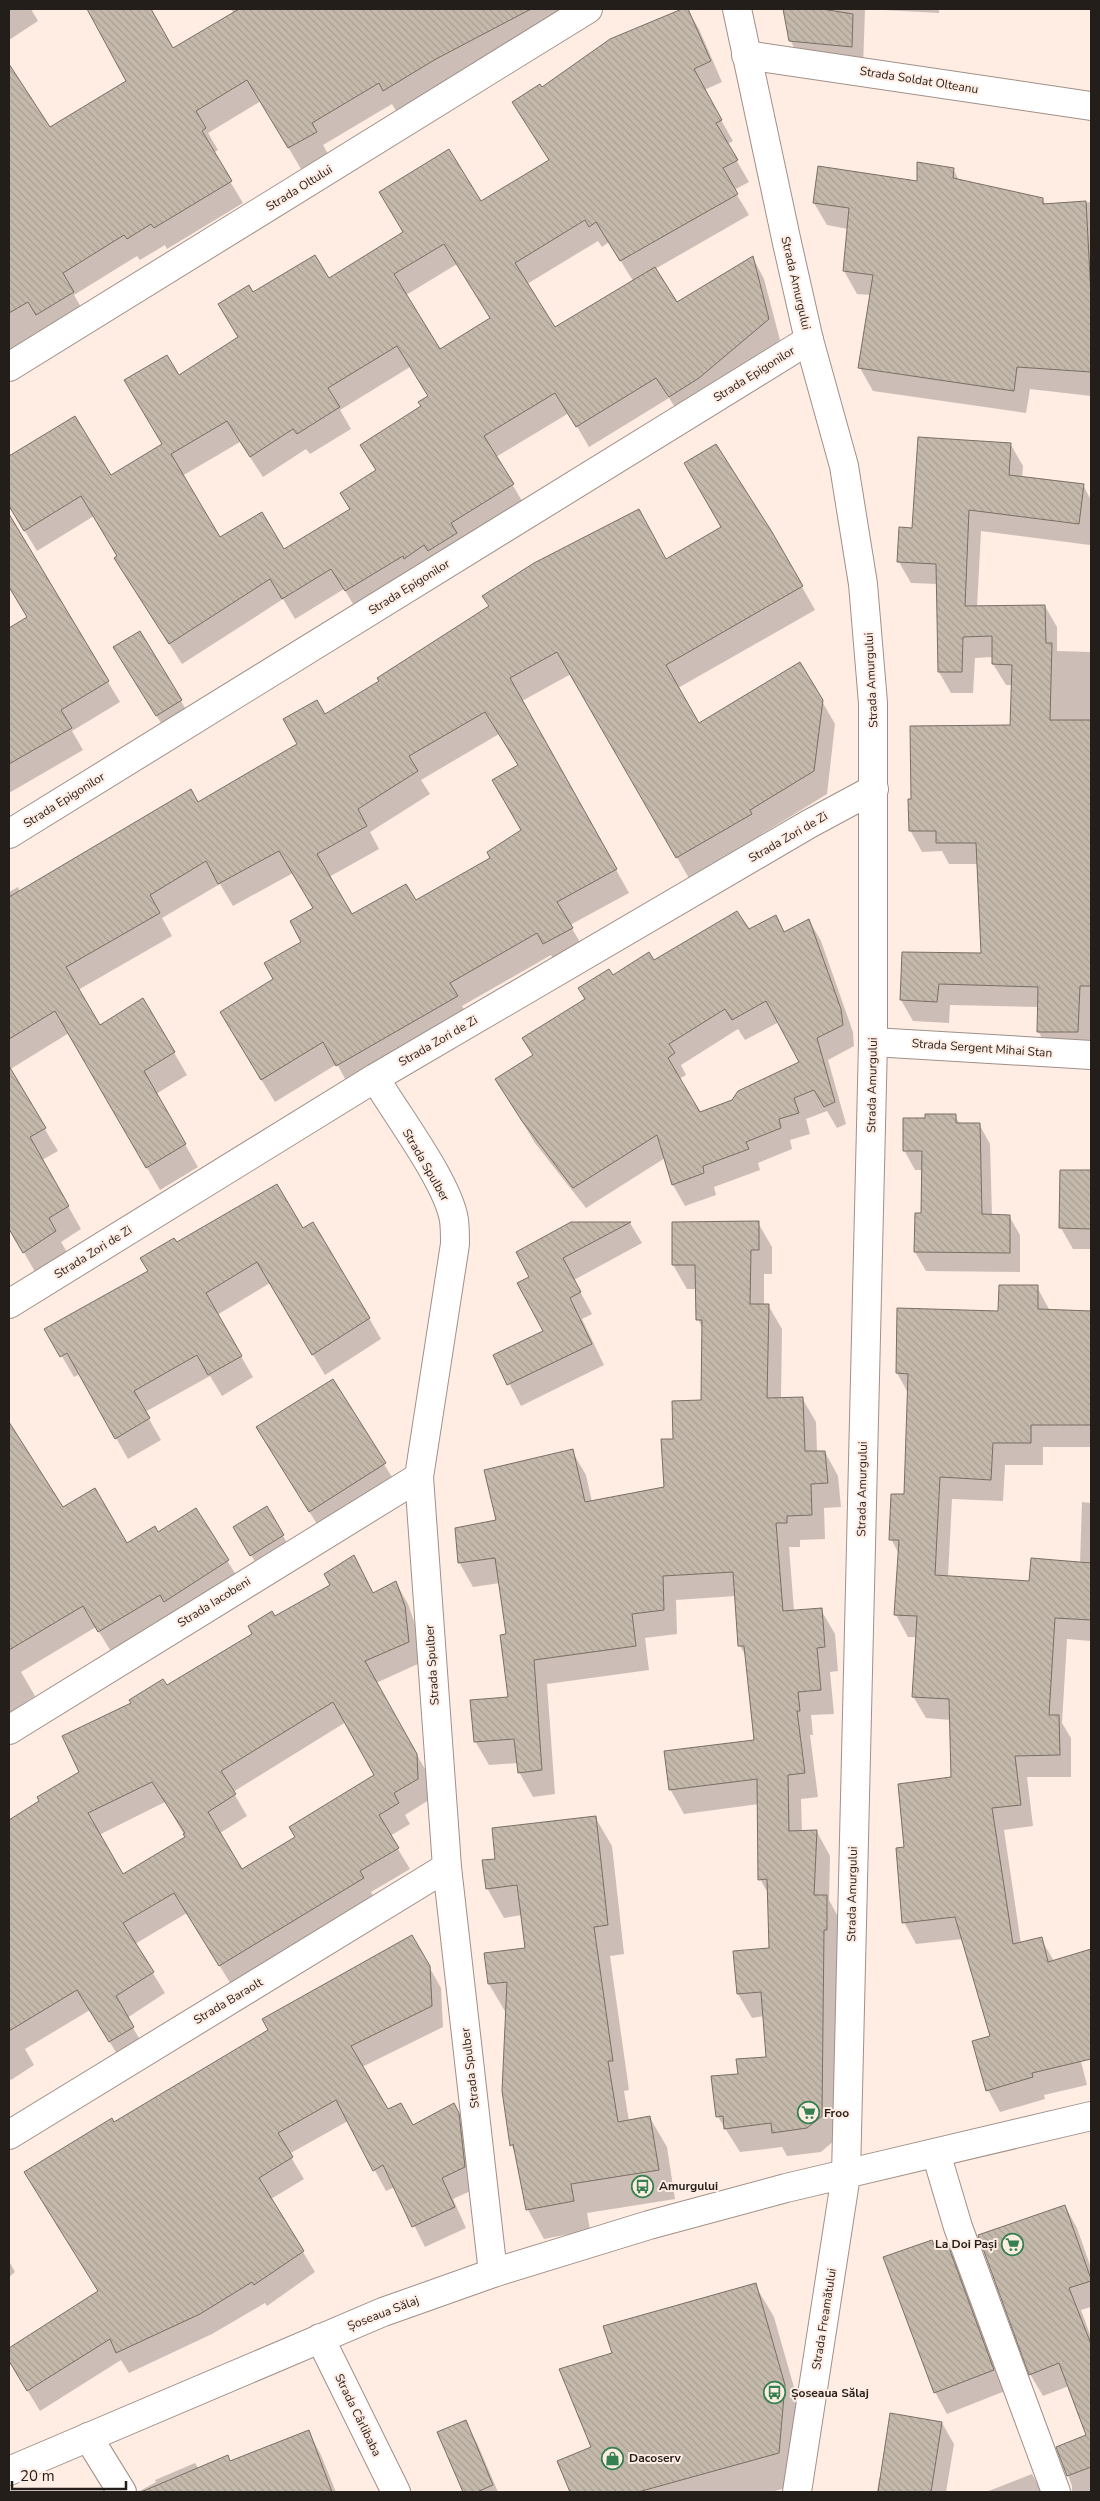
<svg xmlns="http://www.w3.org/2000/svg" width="1100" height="2501" viewBox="0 0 1100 2501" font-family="'Nunito Sans',sans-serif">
<defs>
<pattern id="building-back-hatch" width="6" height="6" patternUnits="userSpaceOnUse" patternTransform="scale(1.25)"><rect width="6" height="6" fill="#c4b9ab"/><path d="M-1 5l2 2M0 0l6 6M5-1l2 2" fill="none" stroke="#a89f93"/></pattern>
</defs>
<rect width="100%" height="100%" fill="#ffede4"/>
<path fill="#0003" fill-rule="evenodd" d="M9 9H31L38 21 9 40Z
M88 9H151L173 49 234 13 231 9H590L396 111 392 104 323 145 328 154 301 169 261 101 208 133 218 150 213 153 243 203 167 249 165 245 140 260 137 256 74 295 85 314 9 357V67L50 129 128 81Z
M685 9H687L699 29 722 82 704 90 733 141 727 144 749 182 734 190 749 215 655 269 677 304 753 258 764 279 780 340 711 400 682 418 669 398 589 447 569 413 496 457 525 506 358 612 344 589 295 619 283 599 182 664 128 579 118 557 94 516 37 551 9 505V452L11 456 110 477 163 445 178 377 239 338 253 293 329 280 481 203 550 161 541 89 611 40ZM598 241 602 247 609 242 633 281 555 329 527 284ZM457 264 491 319 439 351 406 295ZM410 367 429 397 351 510 284 551 219 538 182 476 240 442 263 477 306 449 310 454 351 429 340 410Z
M784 9H939V13L865 9 863 68 802 62 790 40Z
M1090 9H1091V38L1090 12Z
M953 169 959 180 1042 199 1046 205 1091 202V396L1030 389 1026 413 873 391 860 368 871 295 857 294 844 271 848 229 827 225 814 203 918 183Z
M1011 445 1023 466 1022 478 1083 485 1091 500 1090 545 981 531 977 607 1045 606 1057 627V651L1091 652 1090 1053 1050 1052 1038 1031 1039 1007 950 1005 949 1023 913 1021 901 1000 982 955 979 864H949L942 851 922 852 910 830 913 800 1011 726 1013 685H1006L993 664V657L975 658 973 693H951L939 672 937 584 911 583 899 562 913 529Z
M19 533 120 702 72 731 83 750 9 793V634L18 628 28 617 9 585V539Z
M772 534 815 610 678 688 699 725 800 663 835 724 827 794 762 834 764 837 690 880 571 674 522 701 629 893 570 925 585 951 557 966 551 955 462 1006 470 1020 350 1088 337 1064 275 1102 234 1035 303 942 314 908 293 873 233 906 220 884 162 918 172 936 78 990 99 1027 143 999 187 1075 156 1094 198 1167 160 1190 69 1033 9 1070 58 1151 42 1160 81 1229 61 1242 68 1254 37 1275 9 1227V892L18 887 20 892 198 804 298 745 325 716 666 560ZM499 734 519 766 522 831 491 859 415 902 352 916 329 877 379 849 370 832 430 794 421 780Z
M127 668 181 701 193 722 169 736Z
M775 917 785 933 809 920 821 941 853 1032 854 1046 828 1060 846 1124 837 1128 827 1111 806 1119 810 1134 790 1140 792 1149 758 1163 760 1170 714 1187 716 1195 685 1206 673 1185 665 1158 586 1208 535 1143 509 1100 534 1056 586 1000 612 976 748 931ZM779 1022 801 1063 733 1101 699 1113 679 1079 686 1075 681 1065 738 1029 745 1040Z
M955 1116 960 1124H979L990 1144 992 1216H1009L1020 1235V1272L926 1271 915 1252 922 1215 923 1170H915L904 1150 926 1120Z
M1091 1154V1249H1073L1061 1228V1171H1091Z
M571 1223H630L642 1243 574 1280 592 1314 582 1319 604 1365 521 1406 495 1356 544 1332 530 1277Z
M758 1223 772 1247V1274H764V1305H768L782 1329 781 1399 802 1398 816 1422 817 1452H825L838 1476 841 1507 824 1508 825 1539 800 1540V1547H789L794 1611 821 1610 835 1634 838 1671 830 1672 834 1714 811 1715 813 1735H810L818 1797 801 1799 802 1832H817L830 1856 829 1900 840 1920V1954H837L835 2140 821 2152 787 2156 782 2147 740 2152 718 2117 739 2075 767 2058 764 2016 752 2018 738 1994 771 1950 769 1895 760 1879 759 1804 684 1814 670 1789 755 1741 747 1658 740 1646 736 1596 676 1600 677 1634 645 1638 649 1670 547 1684 555 1794 533 1797 519 1772 518 1763 489 1765 475 1741 509 1698 507 1635 500 1583 473 1587 459 1562 497 1521 572 1451 586 1475 592 1502 665 1488 675 1440 703 1401V1330L698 1319 697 1289H687L673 1265Z
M303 1230 369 1318 381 1339 325 1375 270 1283 217 1315 253 1377 222 1396 210 1376 145 1412 161 1440 128 1459 80 1374 74 1377 46 1329 150 1272 177 1244Z
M1037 1287 1050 1311 1091 1312V1447H1043V1465H1005L1003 1501 952 1499 948 1577 1031 1582 1080 1563 1082 1502 1091 1503V1641L1067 1639 1062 1723 1071 1738V1777H1027L1033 1826 1004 1830 1021 1944 1041 1939 1054 1961 1091 1950V2050L1079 2054 1087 2085 1044 2095 1045 2099 1000 2112 988 2090 991 2037 963 1939 916 1944 904 1922 906 1848 952 1779 951 1720 926 1718 913 1696 917 1637H908L896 1615 899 1554 891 1539 905 1496 908 1393 897 1373 1000 1312Z
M332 1381 397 1485 322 1532 270 1449Z
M9 1425 62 1509 127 1544 158 1534 196 1510 241 1583 112 1653 96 1627 21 1672 35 1696 9 1713Z
M266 1508 289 1546 257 1565 234 1527Z
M354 1557 374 1594 396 1583 408 1604 416 1627 420 1663 376 1683 429 1776V1800L405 1815 410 1824 390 1836 410 1869 371 1892 375 1900 232 1986 187 1913 135 1944 165 1993 127 2018 145 2048 122 2062 90 2010 25 2049 34 2065 11 2080 9 2077V1821L81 1772 167 1686 254 1634 274 1617 332 1585ZM346 1722 376 1776 297 1838 242 1870 220 1833 247 1816 233 1792ZM165 1802 186 1838 123 1876 99 1835Z
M595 1817 612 1846 624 1954 610 1956 629 2090 624 2091 629 2121 650 2118 667 2147 675 2199 587 2213 590 2230 544 2239 528 2210 516 2154 511 2145 506 2013 489 1984 527 1949 522 1915 504 1918 487 1888 497 1860Z
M412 1936 441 1988 443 2027 362 2067 388 2111 413 2126 453 2105 471 2135 477 2188 453 2199 466 2228 425 2247 395 2187 386 2191 348 2121 289 2154 304 2179 271 2199 315 2272 267 2306 265 2303 212 2334 129 2373 121 2360 40 2411 9 2360V2349L99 2292 114 2124 270 2030Z
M1065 2206 1077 2228 1091 2268V2307L1081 2310 1091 2337V2492H1072V2486L1058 2448 1088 2436 1069 2386 1043 2396 1030 2374Z
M932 2241 937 2250 947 2246 960 2268 1005 2391 947 2414 935 2392Z
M9 2261 15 2272 9 2277Z
M755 2285 774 2317 803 2419 797 2485 771 2492H572L559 2462 592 2448 614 2354Z
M465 2422 477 2443 498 2492H464L439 2432Z
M942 2423 954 2444 946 2492H877L879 2478Z
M308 2432 320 2453 336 2492H138L156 2482 155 2480 195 2463 199 2469 230 2462Z
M1032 2474 1042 2492H986Z"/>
<path fill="url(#building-back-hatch)" stroke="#7a6f63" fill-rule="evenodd" d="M87 9H151L173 48 239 9H531L436 59 383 91 379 83 312 123 317 132 288 148 247 80 196 111 206 128 202 131 232 181 154 228 151 224 127 239 124 235 63 273 74 292 36 315 28 302 9 313V64L50 127 126 81Z
M682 9H688L711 61 694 69 722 120 716 123 738 160 723 168 738 194 620 261 596 222 589 227 585 220 515 263 555 327 655 267 677 302 753 256 769 319 699 378 669 397 656 378 576 427 555 393 484 436 514 484 451 523 457 533 428 551 424 545 404 559 403 556 345 591 331 569 282 599 270 579 169 644 114 558 117 556 81 496 24 531 9 506V456L75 416 111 475 162 444 124 380 167 355 179 375 238 337 218 304 249 285 253 292 315 255 329 278 403 232 379 192 449 149 481 201 549 160 512 102 540 84 542 87 610 39ZM444 244 490 318 440 349 394 274ZM397 346 428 396 418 402 421 406 360 445 376 470 340 493 350 509 284 549 262 512 220 537 171 454 227 421 250 457 293 429 297 434 340 407 328 388Z
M783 9H822L853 14 852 47 789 41Z
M917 162 954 168 953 178 1043 198V204L1086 201 1091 295V372L1017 367 1014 391 858 368 873 275 843 271 849 208 813 203 818 166 917 181Z
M918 437 1011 443 1009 475 1084 484 1079 524 969 510 965 606 1045 605 1046 643H1052L1050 720H1091V986H1080L1078 1032H1037L1038 987 939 984 937 1002 900 1000 902 952 981 953 976 843H936V831H909L908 799H911L910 726 1010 725 1012 665 992 664V636L963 637 962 672H938L936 564 897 562 899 527 912 528Z
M716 444 772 532 803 586 666 665 699 723 800 662 823 700 814 771 750 810 752 814 676 858 557 652 510 678 617 869 557 902 573 928 543 944 537 933 450 983 458 996 336 1066 323 1042 261 1080 220 1012 273 979 264 963 301 942 290 921 313 908 279 851 218 884 206 861 150 895 160 913 66 967 100 1025 143 998 175 1052 144 1071 186 1144 146 1168 55 1011 9 1039V897L191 789 198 802 297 744 283 719 317 700 325 714 379 681 377 678 489 606 482 596 534 563 639 509 666 559 721 527 684 463ZM485 712 518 765 492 780 521 830 487 852 490 858 416 900 406 884 352 914 317 854 367 826 358 809 418 771 409 756Z
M9 514 109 681 61 710 72 728 9 764V628L27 617 9 587Z
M140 631 182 700 156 716 113 647Z
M737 911 749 929 776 915 784 932 809 919 841 1009 843 1025 817 1038 835 1102 824 1107 814 1090 794 1098 799 1113 779 1119 781 1128 746 1142 749 1149 703 1166 704 1173 672 1185 657 1135 573 1188 522 1121 495 1079 533 1055 522 1038 585 999 578 988 609 969 613 975 649 952 654 960ZM766 1001 799 1062 738 1091 732 1100 700 1112 668 1058 675 1053 669 1044 725 1009 732 1020Z
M9 1066 46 1128 30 1137 69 1206 49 1218 56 1231 23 1253 9 1229Z
M925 1114H956V1123H980L982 1214 1010 1215V1253L914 1252 915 1213H921L922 1151H903V1118H925Z
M1060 1170H1091V1229L1059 1228Z
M277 1184 303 1228 313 1222 370 1318 312 1355 257 1262 206 1293 242 1356 208 1375 197 1355 134 1391 150 1418 115 1439 67 1353 60 1357 44 1329 148 1271 140 1258 174 1238 177 1242Z
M759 1221V1250H751L750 1304H769L767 1398 803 1397 805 1451H825L828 1483 811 1484 812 1515 787 1516V1523H776L783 1611 822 1608 825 1647 817 1648 821 1690 798 1692 800 1711H797L805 1773 788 1775 789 1831 817 1830 814 1895H827V1930H824L822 2116 807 2128 772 2133 771 2123 724 2129 723 2116 716 2117 711 2076 738 2074 736 2059 766 2057 761 1992 737 1994 733 1951 769 1948 767 1879 758 1880 757 1779 669 1790 664 1751 754 1740 744 1646H738L733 1572 663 1576 664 1610 632 1614 636 1646 534 1660 542 1770 518 1773 514 1739 474 1742 470 1700 508 1697 500 1635 506 1634 495 1558 458 1563 455 1528 496 1520 484 1470 573 1449 585 1502 664 1487 661 1439H673L672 1401 701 1400 702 1320H696L695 1265H672V1222Z
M571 1222H631L563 1258 581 1292 570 1298 592 1344 507 1385 493 1355 543 1331 517 1283 529 1277 516 1252Z
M999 1285H1038V1309L1091 1311V1425H1031V1443H993L991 1480 940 1477 935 1575 1029 1581 1031 1558 1091 1563V1620L1055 1618 1049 1715H1059L1060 1755 1015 1756 1021 1805 992 1808 1013 1944 1042 1937 1048 1962 1091 1949V2059L1032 2073 1033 2077 986 2091 972 2041 990 2036 955 1917 902 1923 896 1848 904 1847 898 1784 951 1777 949 1699 912 1697 917 1616 894 1615 899 1540H889L891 1494H904L908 1374 896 1373 897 1308 998 1311Z
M333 1379 386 1463 309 1512 256 1427Z
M9 1422 63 1507 95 1488 127 1543 155 1526 158 1532 196 1508 229 1560 164 1602 160 1595 98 1632 83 1606 9 1650Z
M267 1506 284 1535 250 1556 233 1527Z
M354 1555 373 1593 396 1581 405 1606 409 1642 365 1661 417 1754 418 1779 394 1793 399 1803 379 1815 399 1848 360 1871 364 1878 219 1966 174 1893 123 1923 154 1972 116 1996 134 2027 109 2042 77 1990 9 2031V1820L39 1801 37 1797 79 1772 62 1736 131 1703 129 1700 163 1679 167 1685 252 1634 248 1626 272 1611 275 1616 330 1585 324 1574ZM333 1702 374 1775 289 1827 295 1837 242 1869 208 1812 236 1794 221 1771ZM152 1782 185 1833 183 1834 185 1837 123 1874 88 1813Z
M596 1816 608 1925 594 1927 613 2061H608L618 2122 650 2116 659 2170 571 2184 574 2201 526 2210 513 2144 510 2146 502 2091 507 1982 488 1984 484 1953 525 1948 517 1885 486 1889 482 1860 495 1859 492 1828Z
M412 1935 430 1966 432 2006 351 2046 388 2109 401 2103 413 2125 454 2103 459 2113 465 2167 442 2178 455 2207 412 2227 383 2165 373 2171 336 2100 278 2133 293 2157 259 2178 304 2251 254 2285 252 2282 200 2314 116 2353 110 2339 27 2391 9 2361V2348L98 2291 24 2172 112 2118 114 2122 268 2030 262 2019Z
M1065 2205 1091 2279V2281L1069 2288 1091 2344V2467L1067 2476 1056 2447 1086 2435 1059 2363 1029 2375 978 2235Z
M932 2240 936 2249 948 2245 994 2370 934 2393 883 2257Z
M756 2283 785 2385 779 2453 638 2492H570L557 2461 591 2447 559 2369 612 2353 603 2326Z
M890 2413 942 2422 931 2492H878Z
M466 2420 493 2485 477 2492H463L437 2432Z
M309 2430 332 2492H141L228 2455 230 2461Z"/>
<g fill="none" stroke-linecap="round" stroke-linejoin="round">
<defs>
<path id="minor" d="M746 55 1091 106
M9 367 588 9
M9 834 809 340
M873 1042 1091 1055
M375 1078C396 1114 448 1182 454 1220 455 1228 455 1236 455 1244L419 1477 447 1867 493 2273
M9 1304 375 1078 809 824 874 789
M9 1730 419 1477
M9 2135 447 1867
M936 2153 958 2227 1056 2492
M88 2437 122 2492"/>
<path id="tertiary" d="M737 9 787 243 809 340 844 466 863 584 873 703V1042L846 2175 797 2492
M320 2338 396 2492
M9 2471 383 2312 493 2273 649 2225 786 2188 1091 2116"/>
</defs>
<use href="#minor" stroke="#a09087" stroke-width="30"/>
<use href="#tertiary" stroke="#a09087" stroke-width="30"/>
<use href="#minor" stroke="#fff" stroke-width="28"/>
<use href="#tertiary" stroke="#fff" stroke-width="28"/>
</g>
<defs>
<symbol id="supermarket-ring" viewBox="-11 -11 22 22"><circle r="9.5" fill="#ffede4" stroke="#35814f" stroke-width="1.5"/><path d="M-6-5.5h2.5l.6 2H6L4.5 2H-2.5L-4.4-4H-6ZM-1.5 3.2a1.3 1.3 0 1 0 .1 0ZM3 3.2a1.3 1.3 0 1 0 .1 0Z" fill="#35814f"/></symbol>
<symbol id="bus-ring" viewBox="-11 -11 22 22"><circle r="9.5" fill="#ffede4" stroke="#35814f" stroke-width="1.5"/><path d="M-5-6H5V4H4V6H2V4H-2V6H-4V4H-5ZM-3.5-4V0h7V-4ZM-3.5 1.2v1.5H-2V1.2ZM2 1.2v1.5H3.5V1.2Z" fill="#35814f"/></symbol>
<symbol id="shop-ring" viewBox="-11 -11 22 22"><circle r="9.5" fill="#ffede4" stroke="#35814f" stroke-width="1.5"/><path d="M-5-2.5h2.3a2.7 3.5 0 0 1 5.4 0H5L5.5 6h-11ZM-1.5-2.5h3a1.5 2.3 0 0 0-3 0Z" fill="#35814f"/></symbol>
</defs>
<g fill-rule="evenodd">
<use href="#supermarket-ring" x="796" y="2100" width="25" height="25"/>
<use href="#bus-ring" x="630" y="2174" width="25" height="25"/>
<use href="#supermarket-ring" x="1000" y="2232" width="25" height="25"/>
<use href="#bus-ring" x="762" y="2380" width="25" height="25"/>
<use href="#shop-ring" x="600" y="2446" width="25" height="25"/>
</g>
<g text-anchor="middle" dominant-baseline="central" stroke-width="4" stroke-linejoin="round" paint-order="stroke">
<g font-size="12" fill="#241e1a" stroke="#ffede4">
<text transform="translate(919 80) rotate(9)">Strada Soldat Olteanu</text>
<text transform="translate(299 188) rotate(-32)">Strada Oltului</text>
<text transform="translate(796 283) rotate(77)">Strada Amurgului</text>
<text transform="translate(754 374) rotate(-32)">Strada Epigonilor</text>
<text transform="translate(409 587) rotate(-32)">Strada Epigonilor</text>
<text transform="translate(871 680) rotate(-93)">Strada Amurgului</text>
<text transform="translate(64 800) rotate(-32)">Strada Epigonilor</text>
<text transform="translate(788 837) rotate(-30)">Strada Zori de Zi</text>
<text transform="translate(438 1041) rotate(-30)">Strada Zori de Zi</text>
<text transform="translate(982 1048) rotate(4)">Strada Sergent Mihai Stan</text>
<text transform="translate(872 1085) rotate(-89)">Strada Amurgului</text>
<text transform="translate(426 1165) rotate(60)">Strada Spulber</text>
<text transform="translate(93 1252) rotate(-32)">Strada Zori de Zi</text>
<text transform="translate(862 1489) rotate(-89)">Strada Amurgului</text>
<text transform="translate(214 1602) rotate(-32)">Strada Iacobeni</text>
<text transform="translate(432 1665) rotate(-94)">Strada Spulber</text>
<text transform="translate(852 1894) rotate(-89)">Strada Amurgului</text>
<text transform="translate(228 2001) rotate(-31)">Strada Baraolt</text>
<text transform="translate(470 2068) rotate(-97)">Strada Spulber</text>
<text transform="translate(383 2313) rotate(-21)">Șoseaua Sălaj</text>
<text transform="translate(824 2319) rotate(-81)">Strada Freamătului</text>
<text transform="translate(358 2415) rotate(64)">Strada Cârlibaba</text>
</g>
<g font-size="12" font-weight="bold" fill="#241e1a" stroke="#ffede4" text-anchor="start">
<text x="824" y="2113">Froo</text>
<text x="659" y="2186">Amurgului</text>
<text x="997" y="2244" text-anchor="end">La Doi Pași</text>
<text x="791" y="2393">Șoseaua Sălaj</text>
<text x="629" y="2458">Dacoserv</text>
</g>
</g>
<rect width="1100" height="2501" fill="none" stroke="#241e1a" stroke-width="20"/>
<path d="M12 2481v8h114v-8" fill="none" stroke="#241e1a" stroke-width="2.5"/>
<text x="20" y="2481" font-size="15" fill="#241e1a" stroke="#ffede4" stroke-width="4" paint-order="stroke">20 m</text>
</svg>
